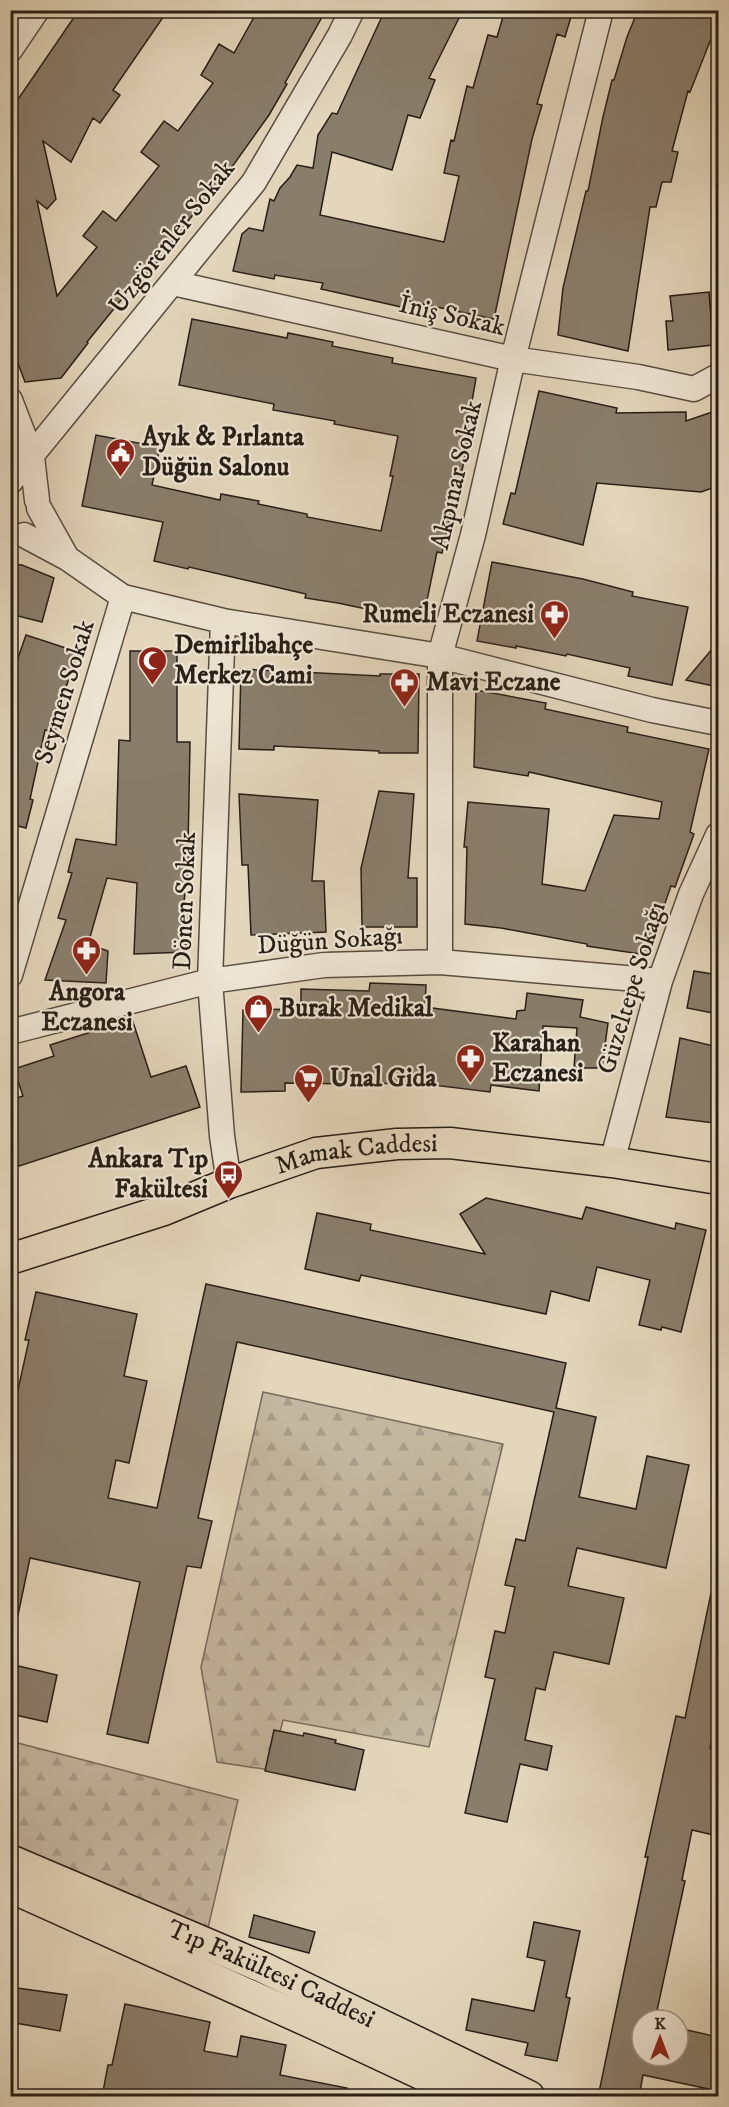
<svg xmlns="http://www.w3.org/2000/svg" width="729" height="2107" viewBox="0 0 729 2107" font-family="'IM FELL DW Pica',serif">
<defs>
<pattern id="forest-firs" width="22" height="20" patternUnits="userSpaceOnUse" patternTransform="scale(1.5)"><rect width="22" height="20" fill="#c3b79f"/><path d="M5 1l3.5 6h-7zM16 11l3.5 6h-7z" fill="#a89d88"/></pattern>
</defs>
<rect width="100%" height="100%" fill="#e3d6bb"/>
<filter id="stains"><feTurbulence type="fractalNoise" baseFrequency=".00333" numOctaves="4"/><feColorMatrix values="0 0 0 0 .2 0 0 0 0 .09 0 0 0 0 .02 0 0 0 .5 -.17"/></filter>
<radialGradient id="worn" r=".72"><stop offset=".6" stop-color="#630" stop-opacity="0"/><stop offset="1" stop-color="#630" stop-opacity=".3"/></radialGradient>
<path fill="url(#forest-firs)" stroke="#766b5a" stroke-width="1.5" d="M263 1392 503 1444 429 1747 283 1720 270 1770 217 1762 201 1667Z
M10 1741 238 1800 208 1928 11 1849Z"/>
<path fill="#897e6c" stroke="#281f16" stroke-width="1.5" d="M79 10H168L113 90 120 95 100 123 93 118 71 162 43 141 56 199 47 209 37 201 57 296 97 247 83 236 103 211 116 221 159 166 141 152 164 121 178 131 213 83 201 75 219 44 234 53 258 10H326L285 83 287 84 269 115 207 202 204 200 142 282 138 279 87 342 88 343 61 378 25 382 10 342V111Z
M385 10H463L429 78 435 80 420 118 408 115 392 170 332 152 320 215 444 242 459 176 444 173 451 140 454 141 467 86 473 88 488 35 497 37 505 10H573L565 37 557 34 537 104 542 105 532 139 494 319 408 301 406 308 321 289 323 283 275 275 274 279 233 271 242 234 249 228 263 231 270 199 274 201 280 188 290 177 297 165 313 168 318 135 332 113 337 114Z
M638 10H709L718 16V21L690 92 688 91 672 151 678 152 671 182H662L656 207H650L628 351 558 335 563 288 586 191H588L603 117 612 80H614L627 37Z
M709 292 713 345 668 350 666 321H673L670 296Z
M192 319 287 338 288 333 333 342 332 346 393 358 392 363 476 378 465 442 468 443 458 489H456L442 553 437 552 426 605 399 616 338 603 305 598 306 594 189 567 188 569 154 561 163 522 82 506 96 435 160 447 152 485 220 500 221 494 259 501 258 504 307 514V517L381 531 393 476H390L398 436 334 424 335 421 273 410 274 404 179 385Z
M539 391 617 408 616 413 686 412V421L718 410V486L701 492 597 483 583 545 503 524 511 493 515 494Z
M492 562 583 579 633 592 632 596 688 607 672 685 628 676 630 668 567 654 566 656 516 646V648L477 641Z
M10 564 22 565 54 578 42 622 10 614Z
M26 635 78 652 62 699 64 700 55 732 45 730 30 799 33 800 26 828 10 824V681Z
M718 642V687L686 680Z
M130 651H177V742H190L188 850 190 851 183 911H187L186 952 134 954 137 883 107 878 88 944 108 951 106 983 45 980 66 920 58 918 72 873 68 872 76 839 116 845 119 740 130 741Z
M241 669 380 676V674H419L418 753H379V751L274 746V750L239 749Z
M476 690 546 703 545 709 628 727 627 732 709 749 690 832 694 834 675 887 671 886 647 955 587 946V944L501 928 465 924 467 847H464L468 802 549 809 542 884 585 891 614 815 659 819 662 802 529 772 528 776 474 767Z
M379 791 414 794 408 878H417V927H362L361 868Z
M239 794 318 800 312 881H324L326 932 251 935 248 865H242Z
M694 971 718 975V1014L687 1008Z
M370 983 426 985 425 1007 516 1019 517 1011 525 1010 527 993 583 1000 580 1017 608 1023 602 1068H574L577 1028 543 1026 539 1091 491 1085 490 1092 417 1083V1085L354 1082V1084L285 1083V1091L241 1092 243 1010 301 1009V989L369 991Z
M132 1019 151 1077 186 1066 200 1107 10 1169V1100L23 1096 14 1069 54 1056 50 1045Z
M680 1038 718 1047V1084L714 1123 666 1117Z
M486 1198 582 1219 586 1207 675 1229 676 1223 706 1230 681 1332 662 1327 661 1330 639 1325 650 1280 597 1267 589 1301 551 1291 546 1314 361 1275 359 1281 305 1269 317 1213 371 1224 370 1230 485 1254 460 1214Z
M206 1284 566 1363 556 1408 596 1417 579 1497 636 1509 647 1456 689 1465 666 1568 577 1548 568 1586 624 1598 609 1664 554 1652 545 1690 536 1688 525 1740 552 1746 547 1770 520 1764 507 1822 465 1813 495 1679 485 1677 495 1631 505 1633 515 1587 505 1585 516 1539 525 1541 554 1412 237 1342 198 1518 212 1521 201 1568 187 1566 148 1743 107 1734 140 1582 30 1558 18 1615 10 1614V1426L29 1340H25L36 1292 137 1314 124 1376 147 1381 129 1463 116 1460 108 1498 157 1508Z
M711 1593 718 1594V1708L710 1748 718 1749V1836L692 1830 682 1880 685 1881 655 2020H642V2056H678V2028L718 2037V2091L643 2075 639 2097H598L648 1857H645L676 1716 685 1718Z
M10 1664 57 1675 47 1722 10 1714Z
M274 1730 303 1736 304 1733 336 1740 335 1743 364 1750 355 1790 265 1771Z
M254 1915 315 1932 309 1953 249 1937Z
M534 1922 580 1931 566 1997 570 1998 557 2061 525 2055 528 2043 466 2030 472 1999 534 2011 545 1961 527 1957Z
M10 1987 67 1995 60 2031 10 2022Z
M125 2004 210 2022 204 2051 237 2057 241 2036 286 2045 280 2075 347 2088 346 2097H102L108 2065H112Z"/>
<g fill="none" stroke-linecap="round" stroke-linejoin="round">
<defs>
<path id="minor" d="M10 50 37 10
M173 283 513 359 638 377 694 389 718 376
M10 400 32 457 37 500
M10 482 254 182 340 35 352 10
M39 508 67 558
M24 535 67 558 123 597 223 621 440 656 652 710 718 723
M223 621 210 981 222 1136 229 1183
M440 962V656L473 535 513 359 601 10
M10 975 123 597
M10 1032 210 981 324 965 440 962 660 981
M612 1162 660 981 691 894 718 835"/>
<g id="major">
<path id="s1" d="M10 1259 164 1210 229 1183 316 1153 397 1144 450 1143 612 1162 718 1179"/>
<path id="s2" d="M10 1860 262 1967 529 2096"/>
<path d="M10 1887 314 2024 468 2096"/>
</g>
</defs>
<use href="#minor" stroke="#574d3f" stroke-width="27"/>
<use href="#major" stroke="#281f16" stroke-width="33"/>
<use href="#minor" stroke="#ede4d3" stroke-width="24"/>
<use href="#major" stroke="#e3d6bb" stroke-width="30"/>
</g>
<defs>
<symbol id="civic-pin" viewBox="-11 -11 22 30"><path d="M0 17L-7.5 6A9.5 9.5 0 1 1 7.5 6Z" fill="#8f2418" stroke="#ede4d3"/><path d="M-.6-6.5H3V-4.5H.6V-3L4-1V1h2V6H-6V1h2V-1L-.6-3ZM-1.2 2.5V6h2.4V2.5Z" fill="#fff"/></symbol>
<symbol id="pharmacy-pin" viewBox="-11 -11 22 30"><path d="M0 17L-7.5 6A9.5 9.5 0 1 1 7.5 6Z" fill="#8f2418" stroke="#ede4d3"/><path d="M-2-6h4v4h4v4h-4v4h-4v-4h-4v-4h4Z" fill="#fff"/></symbol>
<symbol id="mosque-pin" viewBox="-11 -11 22 30"><path d="M0 17L-7.5 6A9.5 9.5 0 1 1 7.5 6Z" fill="#8f2418" stroke="#ede4d3"/><path d="M3.5-4.9A6 6 0 1 0 3.5 4.9A5 5 0 1 1 3.5-4.9Z" fill="#fff"/></symbol>
<symbol id="shop-pin" viewBox="-11 -11 22 30"><path d="M0 17L-7.5 6A9.5 9.5 0 1 1 7.5 6Z" fill="#8f2418" stroke="#ede4d3"/><path d="M-5-2.5h2.3a2.7 3.5 0 0 1 5.4 0H5L5.5 6h-11ZM-1.5-2.5h3a1.5 2.3 0 0 0-3 0Z" fill="#fff"/></symbol>
<symbol id="supermarket-pin" viewBox="-11 -11 22 30"><path d="M0 17L-7.5 6A9.5 9.5 0 1 1 7.5 6Z" fill="#8f2418" stroke="#ede4d3"/><path d="M-6-5.5h2.5l.6 2H6L4.5 2H-2.5L-4.4-4H-6ZM-1.5 3.2a1.3 1.3 0 1 0 .1 0ZM3 3.2a1.3 1.3 0 1 0 .1 0Z" fill="#fff"/></symbol>
<symbol id="bus-pin" viewBox="-11 -11 22 30"><path d="M0 17L-7.5 6A9.5 9.5 0 1 1 7.5 6Z" fill="#8f2418" stroke="#ede4d3"/><path d="M-5-6H5V4H4V6H2V4H-2V6H-4V4H-5ZM-3.5-4V0h7V-4ZM-3.5 1.2v1.5H-2V1.2ZM2 1.2v1.5H3.5V1.2Z" fill="#fff"/></symbol>
</defs>
<g fill-rule="evenodd">
<use href="#civic-pin" x="104" y="436" width="33" height="45"/>
<use href="#pharmacy-pin" x="538" y="598" width="33" height="45"/>
<use href="#mosque-pin" x="136" y="644" width="33" height="45"/>
<use href="#pharmacy-pin" x="388" y="666" width="33" height="45"/>
<use href="#pharmacy-pin" x="70" y="934" width="33" height="45"/>
<use href="#shop-pin" x="242" y="992" width="33" height="45"/>
<use href="#pharmacy-pin" x="454" y="1042" width="33" height="45"/>
<use href="#supermarket-pin" x="292" y="1062" width="33" height="45"/>
<use href="#bus-pin" x="212" y="1158" width="33" height="45"/>
</g>
<g text-anchor="middle" dominant-baseline="central" stroke-width="4.5" stroke-linejoin="round" paint-order="stroke">
<g font-size="26" fill="#281f16" stroke="#ede4d3">
<text transform="translate(172 237) rotate(-52)">Uzgörenler Sokak</text>
<text transform="translate(452 316) rotate(13)">İniş Sokak</text>
<text transform="translate(457 475) rotate(-77)">Akpınar Sokak</text>
<text transform="translate(65 692) rotate(-73)">Seymen Sokak</text>
<text transform="translate(185 901) rotate(-88)">Dönen Sokak</text>
<text transform="translate(330 941) rotate(-4)">Düğün Sokağı</text>
<text transform="translate(632 988) rotate(-73)">Güzeltepe Sokağı</text>
<text stroke="none"><textPath href="#s1" startOffset="364">Mamak Caddesi</textPath></text>
<text stroke="none"><textPath href="#s2" startOffset="285">Tıp Fakültesi Caddesi</textPath></text>
</g>
<g font-size="26" font-weight="bold" fill="#281f16" stroke="#ede4d3" text-anchor="start">
<text x="142" y="437">Ayık &amp; Pırlanta<tspan x="142" dy="30">Düğün Salonu</tspan></text>
<text x="534" y="614" text-anchor="end">Rumeli Eczanesi</text>
<text x="174" y="645">Demirlibahçe<tspan x="174" dy="30">Merkez Cami</tspan></text>
<text x="426" y="682">Mavi Eczane</text>
<text x="87" y="992" text-anchor="middle">Angora<tspan x="87" dy="30">Eczanesi</tspan></text>
<text x="279" y="1008">Burak Medikal</text>
<text x="492" y="1043">Karahan<tspan x="492" dy="30">Eczanesi</tspan></text>
<text x="330" y="1078">Unal Gida</text>
<text x="208" y="1159" text-anchor="end">Ankara Tıp<tspan x="208" dy="30">Fakültesi</tspan></text>
</g>
</g>
<rect width="729" height="2107" fill="none" stroke="#e3d6bb" stroke-width="36"/>
<rect x="12" y="12" width="705" height="2083" fill="none" stroke="#281f16" stroke-width="3"/>
<rect x="18" y="18" width="693" height="2071" fill="none" stroke="#281f16" stroke-width="1.5"/>
<g transform="translate(660 2038)"><circle r="28" fill="#ede4d3" stroke="#9e9587" stroke-width="1.5"/>
<path d="M0-4.5L10 22L0 15L-10 22Z" fill="#8f2418"/>
<text y="-9" font-size="16" font-weight="bold" text-anchor="middle" fill="#281f16">K</text>
</g>
<rect width="100%" height="100%" filter="url(#stains)"/>
<rect width="100%" height="100%" fill="url(#worn)"/>
</svg>
